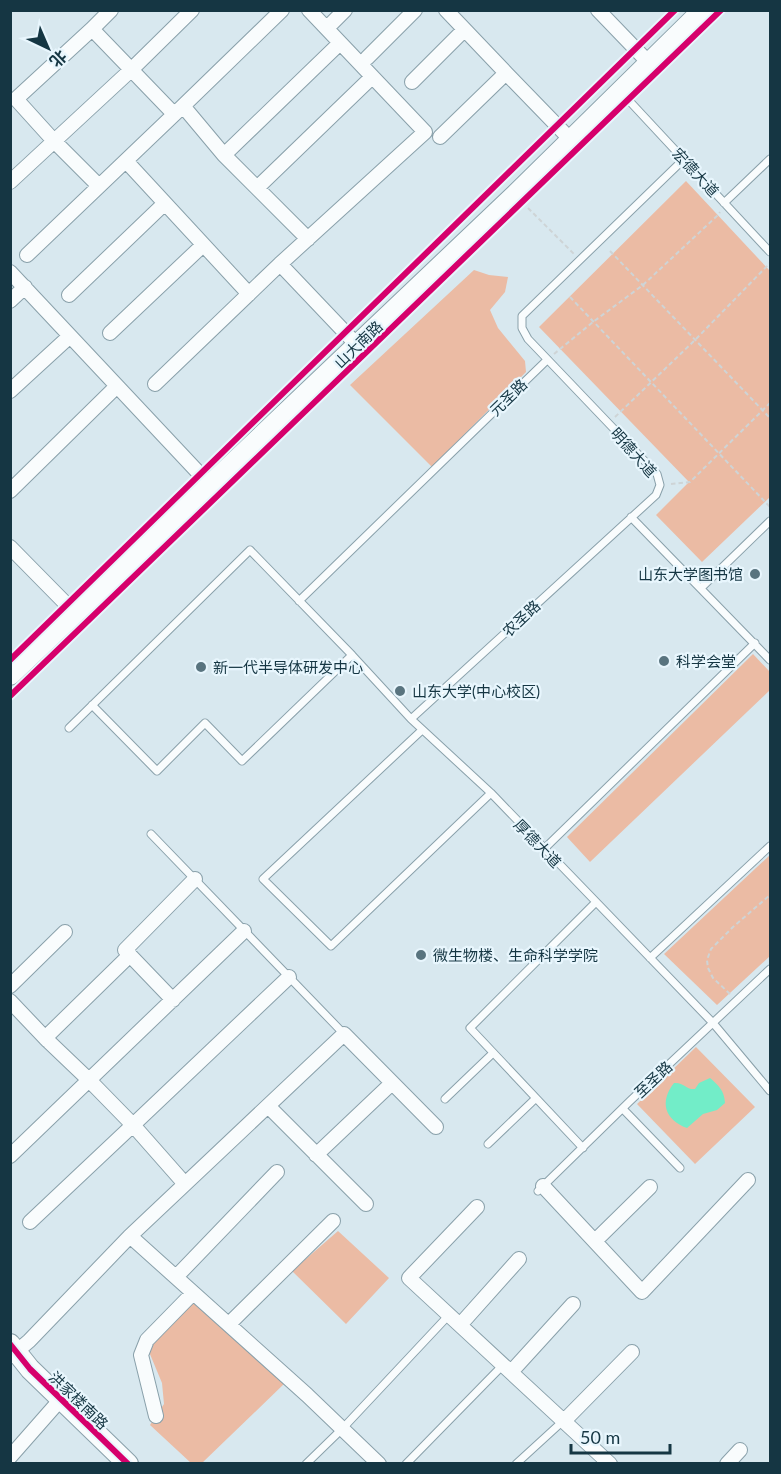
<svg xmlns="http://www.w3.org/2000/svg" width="781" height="1474" viewBox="0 0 781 1474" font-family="Lato,'Noto Sans SC',sans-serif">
<rect width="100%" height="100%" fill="#d8e8ef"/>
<path fill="#ebbba4" d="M686 181 770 271V497L702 562 656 515 689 482 539 327Z
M474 270 489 275 508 277 505 292 490 310 498 328 525 361 526 372 432 467 350 385Z
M753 654 770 672V690L590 862 567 837Z
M770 855V956L717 1005 664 954Z
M696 1047 755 1107 695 1164 637 1104Z
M338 1231 389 1278 346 1324 292 1271Z
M196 1301 285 1383 202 1463H191L150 1425 164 1404 162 1383 147 1347Z"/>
<path fill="#72edc8" d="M710 1078C719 1086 724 1090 725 1103L717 1110 703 1114 687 1128C665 1120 659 1102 674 1083 684 1082 686 1090 695 1089L699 1083Z"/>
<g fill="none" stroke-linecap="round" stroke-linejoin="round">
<defs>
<path id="lane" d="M621 92 770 252
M724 203 770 159
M631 517 770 660
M701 588 770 521
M299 601 547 360
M92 705 157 771 205 723 242 761 352 655
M411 719 656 495 660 485 657 474 528 339 522 328V316L684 159
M69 728 250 550 352 655 411 719 491 793 713 1023 770 1091
M422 730 263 879 331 946 491 793
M151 834 344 1034
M544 849 755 643
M650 958 770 846
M445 1099 493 1053
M623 1109 680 1168
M488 1144 535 1099
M583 1148 470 1028 596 902
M538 1191 630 1101 770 969
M306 1464 343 1428 449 1315
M406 1464 503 1365
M516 1464 563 1421"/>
<path id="street" d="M111 10 92 29 174 114
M282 10 183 106 224 155 308 239
M598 10 650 64
M331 24 345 10
M92 29 16 99 54 141 99 186
M367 58 415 10
M506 73 571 140
M412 82 464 30
M440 137 506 73 446 10
M224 155 340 43
M126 161 249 294
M10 182 132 69 192 10
M257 188 372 77
M27 255 183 106
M280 264 425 132 309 10
M10 272 210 485
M69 295 165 203
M10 301 25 287
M110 333 203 245
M155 384 280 264 357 345
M10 391 70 336
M10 491 117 386
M10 547 75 613
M10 986 65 932
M173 1000 125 950 195 879
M10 1001 48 1041
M268 1106 366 1204
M316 1155 392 1083
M10 1156 89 1080 45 1038 130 955
M185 1184 133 1125 289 977
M543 1186 642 1292 748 1180
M477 1207 409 1278 610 1464
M30 1222 133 1125 89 1080 244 931
M130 1236 307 1395 379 1464
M595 1241 650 1187
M176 1277 277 1172
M229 1324 333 1221
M460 1325 519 1259
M12 1356 16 1352 29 1341 130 1236 344 1034 436 1127
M511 1372 573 1304
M156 1416 141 1355 147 1340 193 1293
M564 1421 632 1352
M10 1457 61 1399
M727 1464 740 1450"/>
<path id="secondary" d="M10 675 515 195 703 10
M10 1344 30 1369 128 1464"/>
</defs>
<use href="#lane" stroke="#89a0aa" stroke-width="9"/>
<use href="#street" stroke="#89a0aa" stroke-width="16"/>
<use href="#secondary" stroke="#89a0aa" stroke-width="22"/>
<path stroke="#ced4d6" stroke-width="2" stroke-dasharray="4.5 3" stroke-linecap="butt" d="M528 208 574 254
M610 251 770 418
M570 297 770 507
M554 354 593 322 643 285 718 215 720 212
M615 417 695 340 770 263
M671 484 690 482 770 403
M730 994 713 978 708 968 707 960 711 949 733 927 770 895"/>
<use href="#lane" stroke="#f9fcfd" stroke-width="7"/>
<use href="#street" stroke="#f9fcfd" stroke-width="14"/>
<use href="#secondary" stroke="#f9fcfd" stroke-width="20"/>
<defs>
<path id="cycleway" d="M10 660 675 10
M10 696 721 10
M10 1344 30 1369 128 1464"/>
</defs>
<use href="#cycleway" stroke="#e8f6fd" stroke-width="10"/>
<use href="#cycleway" stroke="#d6006c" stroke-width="6"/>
</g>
<g fill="#59747f" stroke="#e8f6fd" stroke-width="2">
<circle cx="755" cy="574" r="6"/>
<circle cx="664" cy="661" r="6"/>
<circle cx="201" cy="667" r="6"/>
<circle cx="400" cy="691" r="6"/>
<circle cx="421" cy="955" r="6"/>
</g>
<g text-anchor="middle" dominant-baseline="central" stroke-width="4.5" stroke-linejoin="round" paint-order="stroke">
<g font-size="15" fill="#153643" stroke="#e8f6fd">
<text transform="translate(696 172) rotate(47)">宏德大道</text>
<text transform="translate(358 344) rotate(-44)">山大南路</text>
<text transform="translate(508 397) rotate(-44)">元圣路</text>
<text transform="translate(634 452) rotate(48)">明德大道</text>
<text transform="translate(521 618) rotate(-43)">农圣路</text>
<text transform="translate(538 843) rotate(46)">厚德大道</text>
<text transform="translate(653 1079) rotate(-43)">至圣路</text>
<text transform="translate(79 1400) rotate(44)">洪家楼南路</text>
</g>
<g font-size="15" fill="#153643" stroke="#e8f6fd" text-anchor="start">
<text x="743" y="574" text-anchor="end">山东大学图书馆</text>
<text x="676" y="661">科学会堂</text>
<text x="213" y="667">新一代半导体研发中心</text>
<text x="412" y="691">山东大学(中心校区)</text>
<text x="433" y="955">微生物楼、生命科学学院</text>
</g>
</g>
<rect width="781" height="1474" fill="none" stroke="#153643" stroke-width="24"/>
<g transform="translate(48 48) rotate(136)" stroke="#e8f6fd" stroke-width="4.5" paint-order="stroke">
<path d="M0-4.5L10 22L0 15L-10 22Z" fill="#153643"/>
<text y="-9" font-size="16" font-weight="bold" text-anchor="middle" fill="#153643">北</text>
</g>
<path d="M571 1444v9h99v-9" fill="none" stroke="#153643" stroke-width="3"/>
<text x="580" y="1444" font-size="18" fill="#153643" stroke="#e8f6fd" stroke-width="4.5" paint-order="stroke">50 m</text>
</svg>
